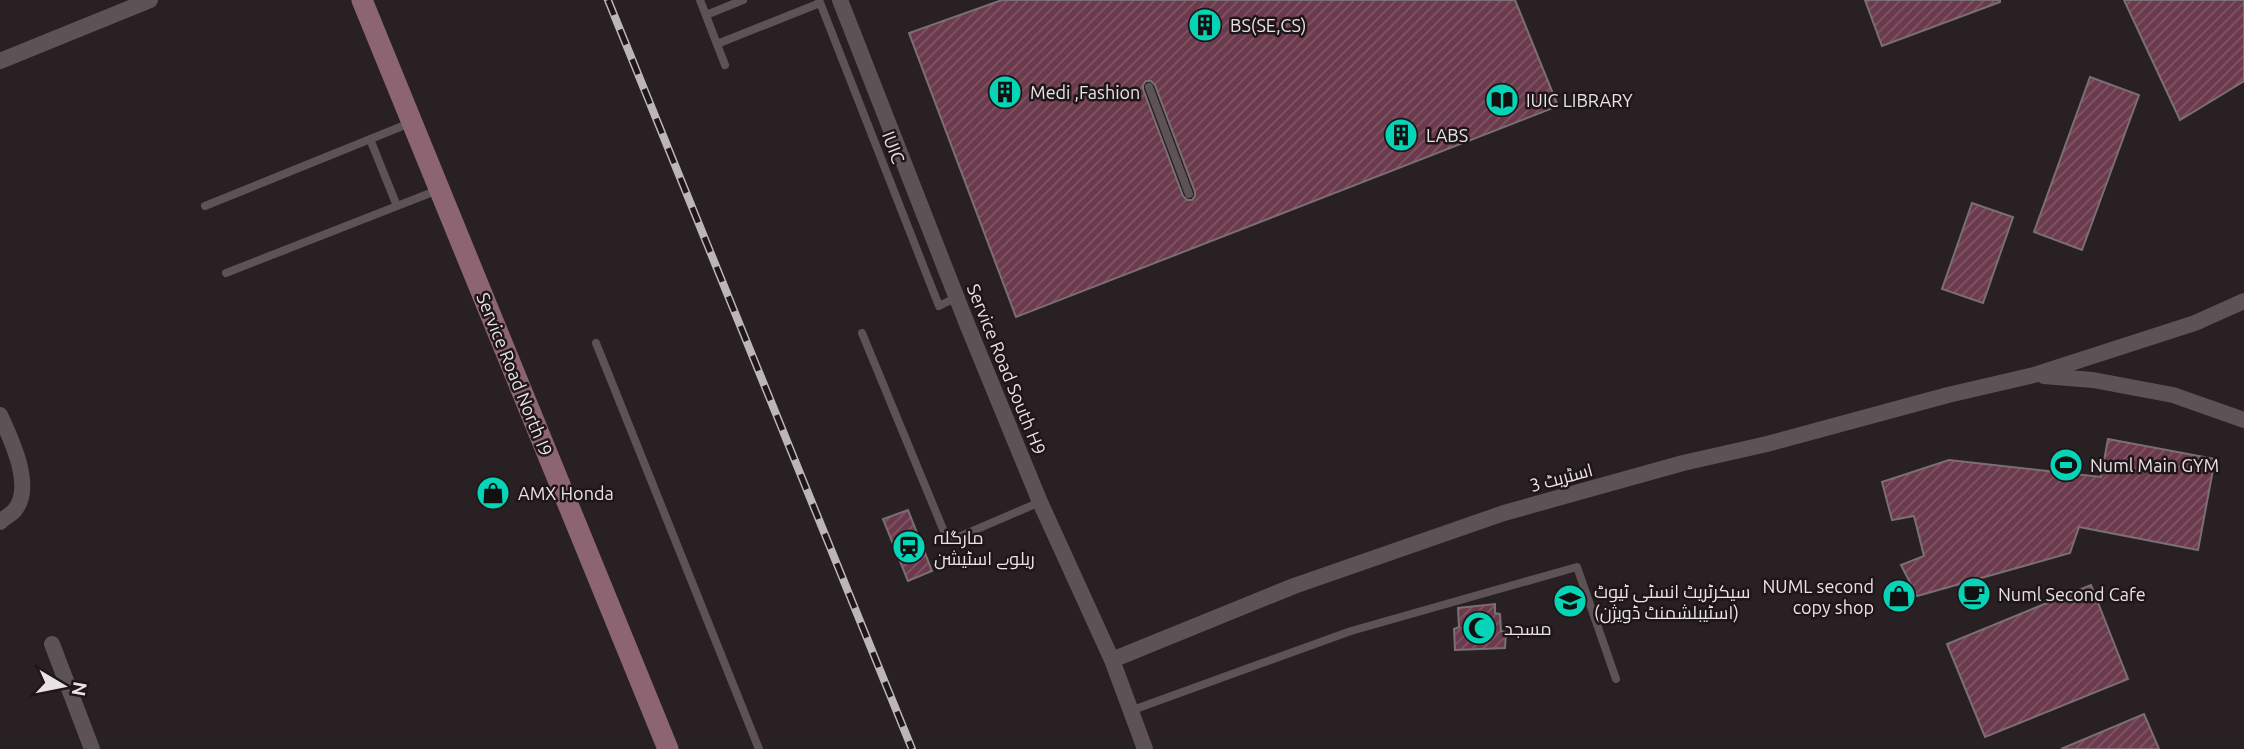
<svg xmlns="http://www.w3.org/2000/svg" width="2244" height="749" viewBox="0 0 2244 749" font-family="Ubuntu,Cairo,sans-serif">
<defs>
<pattern id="building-hatch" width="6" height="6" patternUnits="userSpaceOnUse" patternTransform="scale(1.75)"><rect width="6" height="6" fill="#6b3a4c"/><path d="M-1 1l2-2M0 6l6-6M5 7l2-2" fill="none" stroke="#805666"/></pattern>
</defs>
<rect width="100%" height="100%" fill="#282022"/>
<path fill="url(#building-hatch)" stroke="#7a6f73" stroke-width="2" fill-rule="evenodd" d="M1002 0H1515L1558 106 1016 317 909 33ZM1146 81H1151L1155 85 1195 192V196L1192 200H1187L1183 196 1143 89V85Z
M1865 0H2000V2L1882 46Z
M2124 0H2244V81L2180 120Z
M2090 77 2139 95 2082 250 2034 232Z
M1972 203 2013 217 1983 303 1942 289Z
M2108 439 2215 459 2198 550 2079 527 2070 553 1917 596 1901 565 1924 556 1914 516 1892 520 1882 482 1949 460 2101 477Z
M908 510 932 571 908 581 883 519Z
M2091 585 2128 679 1985 737 1947 644Z
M1495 604V613L1500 614 1501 631 1506 632 1505 648 1455 650 1454 629 1459 627 1458 608Z
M2144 714 2159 749H2061Z"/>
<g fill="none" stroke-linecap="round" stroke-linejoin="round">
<path stroke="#5d5356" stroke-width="8" d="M700 0 725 65
M819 0 939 306 957 297
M706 15 743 0
M717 44 820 3
M1149 87 1189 194
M370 139 397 206
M205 206 410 123
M226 273 438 190
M862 333 945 534 952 538 961 536 1040 502
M596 343 759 749
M1130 711 1351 631 1577 567 1616 679"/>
<path stroke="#5d5356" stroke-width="16" d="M840 0 967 324 1040 502 1112 660 1145 749
M0 61 150 0
M2044 376 2093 380 2173 395 2244 420
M0 415C11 439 35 488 14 511 10 515 4 518 0 522
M52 644 92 749
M1112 660 1294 586 1504 513 1683 463 1767 444 1948 395 2034 375 2195 323 2244 301"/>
<path stroke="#8c6472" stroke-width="21" d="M362 0 668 749"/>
<defs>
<path id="rail" d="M608 0 912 749"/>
</defs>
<use href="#rail" stroke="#bdb6b8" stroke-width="8"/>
<use href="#rail" stroke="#1f1619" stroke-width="5" stroke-dasharray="16" stroke-linecap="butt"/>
</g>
<defs>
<symbol id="building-disc" viewBox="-11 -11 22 22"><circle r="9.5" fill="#05d5b6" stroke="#1f1619"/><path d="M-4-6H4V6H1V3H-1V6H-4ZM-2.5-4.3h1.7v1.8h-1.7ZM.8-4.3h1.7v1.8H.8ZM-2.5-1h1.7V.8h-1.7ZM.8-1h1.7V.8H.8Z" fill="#111"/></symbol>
<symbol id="library-disc" viewBox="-11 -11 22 22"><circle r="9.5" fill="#05d5b6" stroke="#1f1619"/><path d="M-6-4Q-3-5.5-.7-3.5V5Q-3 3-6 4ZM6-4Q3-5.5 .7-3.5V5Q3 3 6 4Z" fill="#111"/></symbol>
<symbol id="stadium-disc" viewBox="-11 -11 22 22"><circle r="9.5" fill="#05d5b6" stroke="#1f1619"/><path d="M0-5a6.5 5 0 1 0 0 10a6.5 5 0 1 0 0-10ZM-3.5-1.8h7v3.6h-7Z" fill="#111"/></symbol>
<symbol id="shop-disc" viewBox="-11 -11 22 22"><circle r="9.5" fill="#05d5b6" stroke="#1f1619"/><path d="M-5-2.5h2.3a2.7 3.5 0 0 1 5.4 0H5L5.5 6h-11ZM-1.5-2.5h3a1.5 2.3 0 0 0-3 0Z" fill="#111"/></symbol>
<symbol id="station-disc" viewBox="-11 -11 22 22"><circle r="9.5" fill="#05d5b6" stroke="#1f1619"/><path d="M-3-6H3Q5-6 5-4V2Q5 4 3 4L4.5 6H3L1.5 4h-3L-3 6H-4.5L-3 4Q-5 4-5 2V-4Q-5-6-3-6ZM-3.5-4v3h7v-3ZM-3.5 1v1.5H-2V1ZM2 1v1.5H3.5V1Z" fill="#111"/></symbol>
<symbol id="cafe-disc" viewBox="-11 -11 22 22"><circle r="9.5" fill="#05d5b6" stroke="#1f1619"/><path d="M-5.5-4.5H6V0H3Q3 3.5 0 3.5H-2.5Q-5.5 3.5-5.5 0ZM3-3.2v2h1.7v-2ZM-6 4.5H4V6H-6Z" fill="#111"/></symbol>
<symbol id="school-disc" viewBox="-11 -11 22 22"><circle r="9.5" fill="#05d5b6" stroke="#1f1619"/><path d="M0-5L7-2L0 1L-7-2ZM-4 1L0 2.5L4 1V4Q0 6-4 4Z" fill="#111"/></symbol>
<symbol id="mosque-disc" viewBox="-11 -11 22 22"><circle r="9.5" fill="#05d5b6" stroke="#1f1619"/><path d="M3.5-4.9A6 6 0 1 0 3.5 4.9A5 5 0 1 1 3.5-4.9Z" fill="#111"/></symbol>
</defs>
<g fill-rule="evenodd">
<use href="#building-disc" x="1186" y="6" width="38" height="38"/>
<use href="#building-disc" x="986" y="73" width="38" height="38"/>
<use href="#library-disc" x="1483" y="81" width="38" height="38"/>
<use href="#building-disc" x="1382" y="116" width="38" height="38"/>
<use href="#stadium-disc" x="2047" y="446" width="38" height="38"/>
<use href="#shop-disc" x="474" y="474" width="38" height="38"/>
<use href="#station-disc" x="890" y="528" width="38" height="38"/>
<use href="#cafe-disc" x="1955" y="575" width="38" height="38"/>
<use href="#shop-disc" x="1880" y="577" width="38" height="38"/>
<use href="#school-disc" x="1551" y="582" width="38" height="38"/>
<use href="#mosque-disc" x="1460" y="609" width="38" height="38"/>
</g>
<g text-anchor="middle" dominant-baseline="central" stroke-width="5" stroke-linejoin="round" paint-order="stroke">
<g font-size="18" fill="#e9e3e5" stroke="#1f1619" text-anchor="start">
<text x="1230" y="25">BS(SE,CS)</text>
<text x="1030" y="92">Medi ,Fashion</text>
<text x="1526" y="100">IUIC LIBRARY</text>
<text x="1426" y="135">LABS</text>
<text x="2090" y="465">Numl Main GYM</text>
<text x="518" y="493">AMX Honda</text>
<text x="934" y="537">مارگلہ<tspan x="934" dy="21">ریلوے اسٹیشن</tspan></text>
<text x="1874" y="586" text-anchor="end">NUML second<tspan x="1874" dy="21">copy shop</tspan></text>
<text x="1594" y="591">سیکرٹریٹ انسٹی ٹیوٹ<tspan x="1594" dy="21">(اسٹیبلشمنٹ ڈویژن)</tspan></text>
<text x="1998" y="594">Numl Second Cafe</text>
<text x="1504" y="628">مسجد</text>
</g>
<g font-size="18" fill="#e9e3e5" stroke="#1f1619">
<text transform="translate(894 147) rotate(69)">IUIC</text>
<text transform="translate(1007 369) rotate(68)">Service Road South H9</text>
<text transform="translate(515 374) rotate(68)">Service Road North I9</text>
<text transform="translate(1561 477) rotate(-15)">اسٹریٹ 3</text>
</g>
</g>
<g transform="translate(63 686) rotate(100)" stroke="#1f1619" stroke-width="5" paint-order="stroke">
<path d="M0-5L12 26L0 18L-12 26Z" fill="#e9e3e5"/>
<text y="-10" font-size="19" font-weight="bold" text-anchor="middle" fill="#e9e3e5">N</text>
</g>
</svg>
